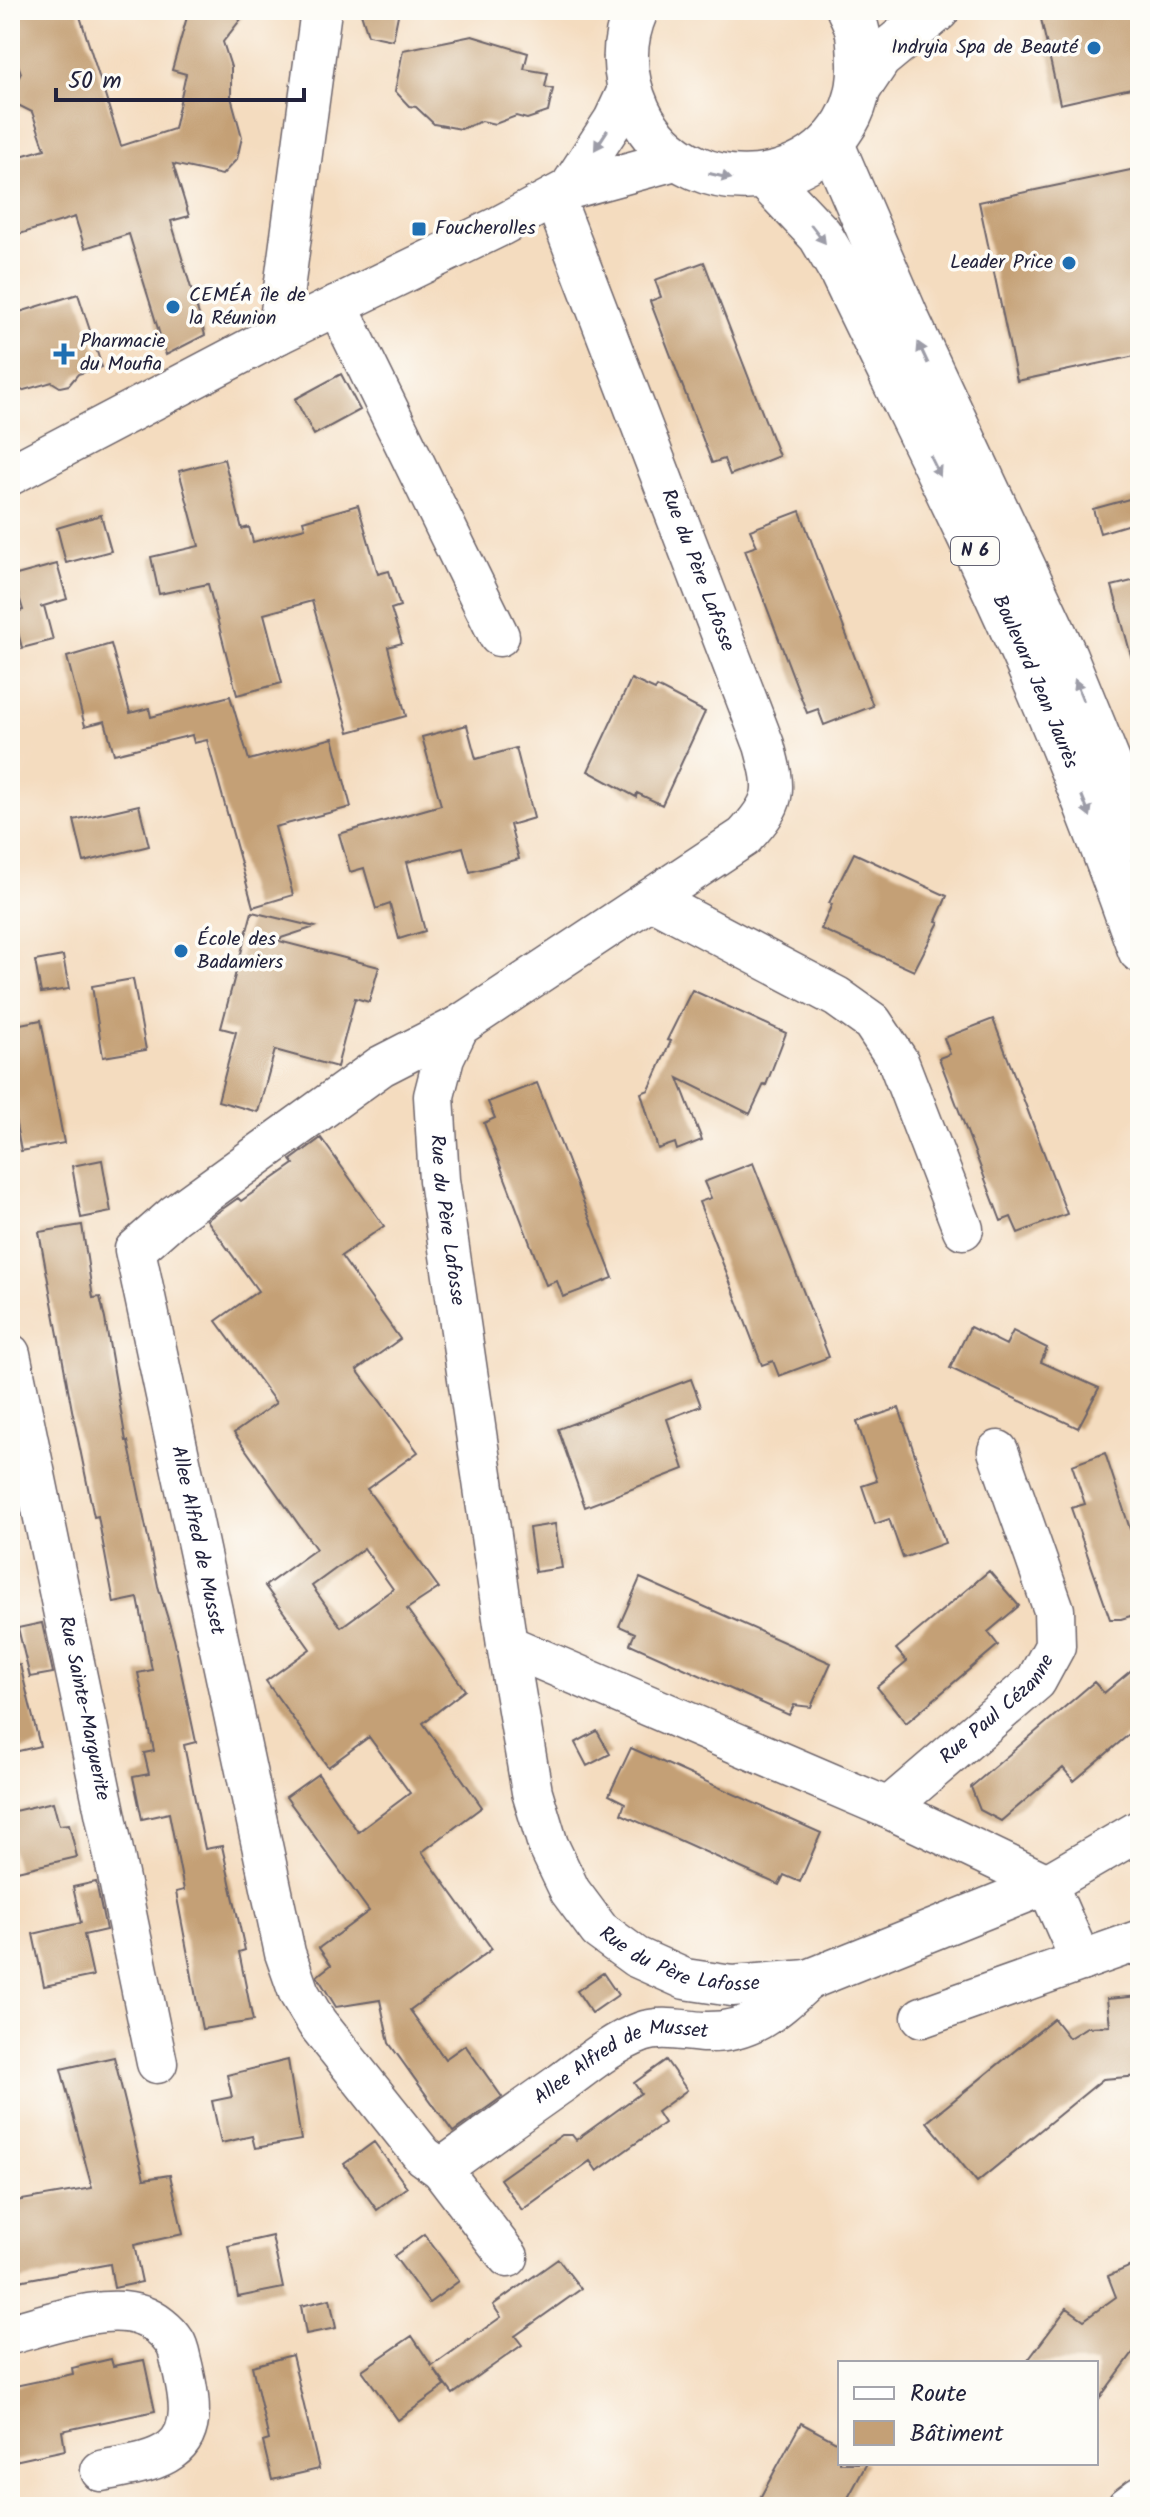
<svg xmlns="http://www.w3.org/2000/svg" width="1150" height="2517" viewBox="0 0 1150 2517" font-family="Kalam,sans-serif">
<rect width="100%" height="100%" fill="#fdfcf7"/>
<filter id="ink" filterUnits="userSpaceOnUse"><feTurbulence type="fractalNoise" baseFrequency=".0125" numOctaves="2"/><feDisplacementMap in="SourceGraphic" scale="16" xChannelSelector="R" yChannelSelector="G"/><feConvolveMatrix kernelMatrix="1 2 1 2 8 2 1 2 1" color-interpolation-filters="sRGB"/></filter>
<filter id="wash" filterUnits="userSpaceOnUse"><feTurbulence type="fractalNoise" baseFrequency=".006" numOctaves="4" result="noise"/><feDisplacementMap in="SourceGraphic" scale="32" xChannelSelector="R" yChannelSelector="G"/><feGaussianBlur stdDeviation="1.8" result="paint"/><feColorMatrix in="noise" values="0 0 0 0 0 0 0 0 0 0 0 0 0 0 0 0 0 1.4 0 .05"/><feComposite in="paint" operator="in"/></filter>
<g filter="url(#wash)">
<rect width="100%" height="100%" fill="#f4dcbf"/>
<g id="blocks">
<path fill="#c4a076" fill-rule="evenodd" d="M10 10H78L121 146 174 129 186 74 172 70 189 10H248L223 42 231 67V97L242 137 237 159 222 175 173 164 189 216 171 221 205 335 166 355 129 234 85 248 75 217 10 237V159L45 149 32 112 16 104 10 95 21 73 10 42Z
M360 10H399L393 40 368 35Z
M1039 10H1140V86L1060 104Z
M472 36 528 53 524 69 548 73 545 87 553 89 548 112 527 119 516 116 495 124 482 121 461 129 434 124 416 107 409 106 395 91 403 50Z
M1140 168V355L1017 381 979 202Z
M704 262 779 456 730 475 724 459 712 463 650 301 661 297 655 280Z
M78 294 102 367 78 374 69 385 60 387 52 382 10 394V315Z
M341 374 360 410 314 435 295 399Z
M224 459 242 529 249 527 253 542 305 528 303 521 358 505 378 574 389 571 400 606 391 609 402 643 388 647 406 716 349 732 312 601 264 614 282 683 237 695 208 584 159 594 151 557 199 546 179 471Z
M1140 496V521L1100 533 1093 509Z
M800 511 873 706 824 725 818 709 807 713 745 550 757 546 750 530Z
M101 515 111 551 66 563 57 528Z
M57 564 67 599 40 607 44 606 53 640 22 648 13 613 23 610 13 576Z
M1140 579V658L1132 659 1112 586Z
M111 644 130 713 149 708 151 717 230 696 249 760 333 738 351 807 275 827 293 895 253 907 207 740 194 743 192 735 114 754 105 721 85 726 67 657Z
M631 679 655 690 657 687 705 712 662 805 637 793 636 797 588 771Z
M467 725 476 759 516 748 534 818 510 825 519 859 470 872 463 847 407 862 425 931 399 939 390 904 376 909 364 868 350 872 339 834 441 805 422 737Z
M139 805 149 846 84 862 74 820Z
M854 853 947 896 936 921 939 922 914 971 821 929 832 904 829 903Z
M252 912 315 927 275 940 379 967 369 1002 355 998 337 1067 275 1050 258 1112 218 1101 236 1032 221 1028Z
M63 956 69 989 41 993 35 961Z
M133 979 146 1050 103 1057 92 986Z
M692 990 786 1033 766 1085 764 1084 750 1114 678 1078 702 1140 677 1150 675 1143 658 1149 641 1093 649 1090 671 1041 667 1040Z
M993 1019 1067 1214 1018 1233 1011 1217 1001 1221 939 1058 950 1054 944 1038Z
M41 1020 64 1143 21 1151 10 1093V1026Z
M537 1083 613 1278 563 1297 557 1281 546 1285 484 1123 495 1118 488 1102Z
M321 1138 384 1226 341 1256 400 1339 357 1370 418 1452 367 1489 439 1588 407 1609 465 1690 423 1723 482 1807 422 1852 492 1949 410 2010 445 2059 465 2045 502 2097 453 2132 389 2043 380 2000 336 2007 317 1976 331 1965 319 1948 369 1911 286 1797 318 1774 358 1832 410 1793 369 1737 328 1767 266 1681 310 1649 265 1586 316 1549 234 1433 276 1403 216 1321 258 1291 207 1220 238 1198 241 1201 294 1164 291 1160ZM364 1548 393 1589 341 1627 312 1586Z
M102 1160 111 1212 81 1218 72 1166Z
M753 1163 829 1357 779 1376 773 1361 762 1365 699 1202 711 1198 704 1182Z
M82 1225 93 1298 100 1297 105 1319 126 1441H128L158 1586 174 1639 196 1742 184 1745 205 1849 222 1846 245 1950 239 1952 253 2021 202 2029 176 1892 184 1890 169 1813 142 1819 133 1777 149 1774 144 1753 154 1751 138 1673 152 1670 138 1598 114 1603 98 1516 94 1517 72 1410 39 1232Z
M970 1327 1006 1345 1013 1331 1047 1348 1041 1362 1099 1388 1078 1428 950 1368Z
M691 1379 701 1406 667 1419 684 1469 585 1507 558 1429Z
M899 1408 945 1543 903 1558 889 1519 875 1524 862 1486 877 1481 857 1422Z
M1105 1453 1130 1529 1140 1525V1613L1121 1619H1110L1071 1508 1085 1504 1072 1465Z
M555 1524 562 1568 535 1572 529 1528Z
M989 1571 1019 1606 988 1632 998 1645 906 1723 877 1687 907 1662 896 1649Z
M640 1578 831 1663 811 1707 794 1705 789 1715 630 1644 635 1633 619 1626Z
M42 1623 53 1673 30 1677 18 1628Z
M1140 1663V1725L1074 1781 1063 1768 1001 1821 980 1810 971 1787 1094 1682 1104 1693Z
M20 1665 40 1746 10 1753V1666Z
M597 1731 610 1754 587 1766 575 1743Z
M631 1748 821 1833 800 1882 784 1875 779 1885 621 1814 625 1803 609 1795Z
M53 1802 59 1825 69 1824 77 1857 17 1871 10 1841V1812Z
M96 1882 106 1930 84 1935 93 1976 44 1986 33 1934 81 1923 73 1887Z
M603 1973 618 1995 592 2013 577 1991Z
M1140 1996V2076L1103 2079 977 2182 927 2122 1054 2019 1069 2038 1087 2027 1110 2026 1107 1999Z
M114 2057 144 2179 170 2175 183 2234 134 2245 142 2282 114 2288 110 2264 13 2282 10 2262V2202L92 2188 61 2069Z
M288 2060 301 2140 255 2148 252 2136 221 2143 212 2101 232 2097 227 2075Z
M666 2060 687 2090 657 2112 664 2123 597 2171 590 2161 522 2210 500 2179 562 2135H572L576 2140 641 2093 634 2083Z
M374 2142 407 2187 377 2210 344 2164Z
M424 2234 459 2281 429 2303 394 2256Z
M272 2236 283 2288 238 2297 228 2246Z
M558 2259 581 2289 515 2336 522 2345 453 2394 434 2369 445 2386 398 2420 362 2370 412 2336 432 2366 501 2317 493 2305Z
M1140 2262V2351L1139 2349 1135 2350 1096 2403V2363H1026L1067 2308 1084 2320 1116 2297 1108 2276Z
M330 2299 336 2328 306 2334 301 2306Z
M292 2355 319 2469 272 2480 263 2442 269 2440 252 2366Z
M111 2359 113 2366 144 2360 155 2411 62 2431 65 2450 10 2462V2387L73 2374 72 2368Z
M801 2423 840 2444V2463H867L843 2507H755Z"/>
</g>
</g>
<g filter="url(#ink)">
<use href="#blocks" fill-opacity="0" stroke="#6c6369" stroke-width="2"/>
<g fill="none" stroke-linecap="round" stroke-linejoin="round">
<defs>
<g id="minor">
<path d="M569 189 614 120 629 88"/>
<path id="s1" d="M554 197 764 745C777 792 777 801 744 837L459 1026 444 1057 434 1096 439 1180 507 1645 532 1792 548 1845 570 1891 599 1930 636 1957 685 1979 732 1986 808 1980 1047 1884 1140 1830"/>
<path d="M337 305 499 636"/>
<path d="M278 334 321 10"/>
<path d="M10 475 278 334 500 226 569 189 679 159"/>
<path d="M651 899 837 997 872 1022 898 1061 963 1229"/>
<path id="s2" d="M459 1026 381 1066 175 1215 135 1250 285 1953 299 1993 317 2023 423 2156 441 2169 508 2257"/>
<path id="s3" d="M10 1354 157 2063"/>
<path d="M507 1645 888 1808 1047 1884 1081 1961"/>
<path id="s4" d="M888 1808 1036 1681 1055 1646 1054 1610 998 1451"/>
<path d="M922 2017 1140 1940"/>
<path id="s5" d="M441 2169C481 2140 520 2112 560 2084 586 2065 612 2043 642 2032 661 2025 684 2031 703 2032 751 2034 775 2010 808 1980"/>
<path d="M10 2334C46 2325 106 2302 142 2316 154 2320 168 2331 175 2342 179 2348 180 2358 182 2365 188 2391 198 2431 171 2450 152 2464 123 2466 101 2471"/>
<path d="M1127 2507 1140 2497"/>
</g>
<g id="major">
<path d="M636 10C621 44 623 77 638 110 690 222 864 187 860 63 859 41 860 30 849 10"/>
<path d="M861 85 879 58 937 10"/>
<path d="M831 142 908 321 1065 656 1140 840"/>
<path id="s6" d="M765 177 820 235 840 269C907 409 978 548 1039 690 1076 776 1109 862 1140 950"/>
</g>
</defs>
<use href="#minor" stroke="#6c6369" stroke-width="43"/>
<use href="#major" stroke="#6c6369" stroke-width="47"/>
<use href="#minor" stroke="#fff" stroke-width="40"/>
<use href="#major" stroke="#fff" stroke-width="44"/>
</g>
<defs><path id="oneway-solid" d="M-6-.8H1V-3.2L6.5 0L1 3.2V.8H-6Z" transform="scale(2)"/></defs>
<g fill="#9c9ca7">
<use href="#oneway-solid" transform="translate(601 140) rotate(123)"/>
<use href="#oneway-solid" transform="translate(720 176) rotate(13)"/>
<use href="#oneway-solid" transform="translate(818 234) rotate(52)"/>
<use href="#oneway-solid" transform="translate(923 353) rotate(-115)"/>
<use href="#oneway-solid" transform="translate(935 466) rotate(64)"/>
<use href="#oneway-solid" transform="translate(1079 690) rotate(-112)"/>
<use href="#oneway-solid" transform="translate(1086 806) rotate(68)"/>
</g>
</g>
<g fill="#1f6fb2" stroke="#fdfcf7" stroke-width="3">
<circle cx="1094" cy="48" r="8"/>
<rect x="411" y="221" width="16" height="16" rx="4"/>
<circle cx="1069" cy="263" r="8"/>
<circle cx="173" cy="307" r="8"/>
<path d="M60 342h8v8h8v8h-8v8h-8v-8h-8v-8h8z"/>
<circle cx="181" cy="951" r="8"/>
</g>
<g text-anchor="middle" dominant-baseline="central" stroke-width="7" stroke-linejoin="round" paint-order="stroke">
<rect fill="#fdfcf7" stroke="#646373" stroke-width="2" x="951" y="537" width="48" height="28" rx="6"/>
<g font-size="18" font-weight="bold" fill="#22223b">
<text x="975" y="551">N 6</text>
</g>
<g font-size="20" fill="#22223b" stroke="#fdfcf7" text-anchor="start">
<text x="1078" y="48" text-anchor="end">Indryia Spa de Beauté</text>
<text x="435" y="229">Foucherolles</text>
<text x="1053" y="263" text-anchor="end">Leader Price</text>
<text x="189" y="296">CEMÉA île de<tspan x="189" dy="23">la Réunion</tspan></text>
<text x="80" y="342">Pharmacie<tspan x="80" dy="23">du Moufia</tspan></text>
<text x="197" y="940">École des<tspan x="197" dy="23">Badamiers</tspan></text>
</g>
<g font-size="20" fill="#22223b" stroke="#fdfcf7">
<text stroke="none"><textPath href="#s1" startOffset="400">Rue du Père Lafosse</textPath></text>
<text stroke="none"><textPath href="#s6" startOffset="576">Boulevard Jean Jaurès</textPath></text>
<text stroke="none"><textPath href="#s1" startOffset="1230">Rue du Père Lafosse</textPath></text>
<text stroke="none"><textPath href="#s2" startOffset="692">Allee Alfred de Musset</textPath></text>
<text stroke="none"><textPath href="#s3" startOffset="362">Rue Sainte-Marguerite</textPath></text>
<text stroke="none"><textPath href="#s4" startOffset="148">Rue Paul Cézanne</textPath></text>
<text stroke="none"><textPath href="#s1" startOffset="2052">Rue du Père Lafosse</textPath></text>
<text stroke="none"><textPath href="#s5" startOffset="214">Allee Alfred de Musset</textPath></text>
</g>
</g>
<rect width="1150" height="2517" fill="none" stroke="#fdfcf7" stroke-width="40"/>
<rect x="838" y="2361" width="260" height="104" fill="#fdfcf7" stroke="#a5a5ac" stroke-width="2"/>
<rect x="854" y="2387" width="40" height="12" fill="#ffffff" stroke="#a5a5ac" stroke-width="2"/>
<text x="910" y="2401" font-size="24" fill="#22223b">Route</text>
<rect x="854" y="2421" width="40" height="24" fill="#c4a076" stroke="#a5a5ac" stroke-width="2"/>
<text x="910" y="2441" font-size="24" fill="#22223b">Bâtiment</text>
<path d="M56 88v12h248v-12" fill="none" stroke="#22223b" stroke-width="4"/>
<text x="68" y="88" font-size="24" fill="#22223b" stroke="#fdfcf7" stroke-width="6" paint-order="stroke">50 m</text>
</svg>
